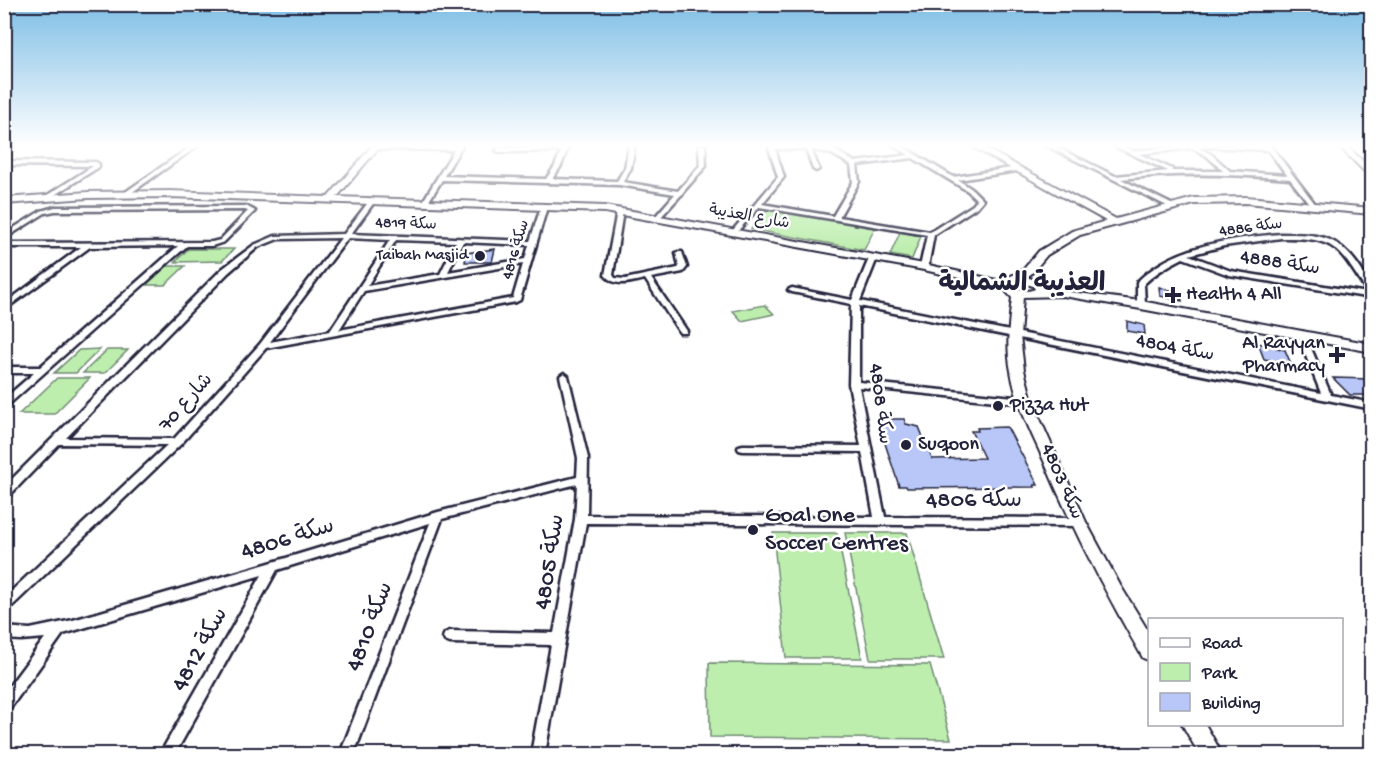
<svg xmlns="http://www.w3.org/2000/svg" width="1376" height="759" viewBox="0 0 1376 759" font-family="'Gochi Hand','Playpen Sans Arabic',sans-serif">
<rect width="100%" height="100%" fill="#fff"/>
<filter id="ink" filterUnits="userSpaceOnUse"><feTurbulence type="fractalNoise" baseFrequency=".0167" numOctaves="2"/><feDisplacementMap in="SourceGraphic" scale="12" xChannelSelector="R" yChannelSelector="G"/><feConvolveMatrix kernelMatrix="1 2 1 2 8 2 1 2 1" color-interpolation-filters="sRGB"/></filter>
<g filter="url(#ink)">
<path fill="#bdeeae" stroke="#708874" stroke-width="1.5" d="M768 209 875 228 864 250 751 229Z
M900 232 921 236 912 259 890 255Z
M188 249H234L222 261 175 262Z
M167 266H185L165 285H146Z
M765 305 774 314 742 321 733 311Z
M100 349 76 373H54L79 350Z
M107 350H128L105 373H83Z
M57 378H90L54 414H19Z
M773 533H837L862 658H786Z
M845 533H907L944 659H870Z
M709 663 930 665 951 739 710 737Z"/>
<path fill="#b8c7f7" stroke="#22223b" stroke-width="1.5" d="M495 249 492 262H465L466 253Z
M1159 287 1181 293 1182 301 1160 296Z
M1127 321 1144 325 1145 334 1127 331Z
M1258 343 1285 350 1291 364 1264 359Z
M1333 378 1371 379V395H1350Z
M877 419H904L906 424 919 427 932 459 984 458 971 431H978L977 428 1007 427 1038 485H1034L1035 487 907 488 906 486H899Z"/>
<g fill="none" stroke-linecap="round" stroke-linejoin="round">
<defs>
<path id="street" d="M193 145H199L128 195H124V193Z
M457 145 462 146 444 176 546 179 555 166 561 151 499 152 496 150 499 148 562 147 563 145H569L561 166 552 179 617 181 625 168 629 145H635L631 168 623 182 678 191 700 166 699 145H705L706 166 683 192V194L681 195 659 219 657 220 654 218 675 194 619 185 442 180 427 204H423L422 203 454 150 375 149 372 147 375 145 456 146Z
M768 145 805 146 824 148 836 151 855 162 909 155 893 145H900L953 177 1017 167 1020 169 1017 171 958 180 972 189 983 200 977 207 934 235 928 267 924 269 920 267 927 235 759 207 737 232H733V230L778 177ZM775 149H806L813 169 816 171 819 169 811 149 832 154 851 165 853 182 833 216 762 204 784 177ZM913 158 968 191 977 200 973 205 930 232 839 217 859 182 857 165Z
M982 145H999L978 149 975 147Z
M1045 145H1052L1115 176 1168 171 1112 145H1119L1133 151 1195 145 1265 146 1264 145H1270L1316 205 1311 206 1290 179C1233 174 1178 172 1121 179L1173 205V207L1171 208ZM1210 147 1268 150 1287 175 1230 171 1211 154 1198 148ZM1192 148 1207 156 1223 171H1172V169L1139 154Z
M4 161 96 162 99 164V167L48 199 46 198V196L93 166 4 165Z
M370 200 375 201 351 234 530 241 541 207 546 206 547 207 520 300 516 302 266 348 181 444 8 610 4 611V598L167 445 59 444 8 497 4 498V487L222 269 254 245 275 236 344 234ZM341 238 260 344 174 439 66 438 228 273 258 247 278 239ZM348 238 390 240 330 331 270 342ZM396 240 456 242 440 274 367 286ZM463 242 529 245 525 259 448 272ZM523 264 513 298 339 330 364 291Z
M246 206 255 211 224 242 212 246H187L7 406 4 407V399L34 373H4V367H40L178 246 90 247 4 310V304L81 247H4V243L212 242 220 240 248 211 245 210 55 211 45 213 4 239V234L41 211 55 207Z
M620 209 623 211 613 275 615 278 625 279 678 268 679 267 676 253 678 252H682L687 267 683 272 651 278 687 331 686 333H680L645 279C631 282 615 288 605 275L617 211Z
M1281 234C1319 234 1338 235 1360 268 1367 279 1372 285 1372 298L1229 275 1183 258C1169 265 1155 273 1144 284L1145 305 1141 307 1137 305V282C1174 245 1232 238 1281 234ZM1281 238C1338 237 1339 249 1368 293L1231 271 1189 255 1224 246Z
M870 256H876L877 258 860 301 1321 393 1297 334 1301 332H1304L1331 395 1372 403V409L859 306V382L1025 398 1030 401 1025 404 859 387 885 517 1078 518 1082 519 1084 522 1082 525 1078 526 586 523 545 754H531L551 645 450 643 445 641 443 637 445 633 450 631 554 633 575 519 577 484 442 519 354 754H340L430 523 277 570 175 754H160L262 575 63 634 9 710 4 711V693L45 638 21 640 4 639V627L30 629 73 620 273 562 438 512 577 477 578 458 560 376 564 373 568 376 588 458 587 515 874 517 862 452 743 451 739 450 738 448 739 446 743 445 861 446 849 384 851 304 792 292 788 290 792 288 852 300Z"/>
<path id="secondary" d="M373 145H381L337 197 605 206 924 264 1001 281 1023 270 1039 251 1072 231 1106 221 969 145H979L1116 219 1194 198 1246 197 1372 208V214L1246 203 1194 204 1080 235 1047 255 1031 274 1026 277 1042 282 1046 289 1141 301 1372 344V352L1141 309 1063 296 1023 297 1020 336 1024 370 1032 401 1086 522 1120 585 1150 634V661L1143 658C1106 594 1073 530 1044 461 1031 432 1016 403 1011 371 1006 347 1009 322 1012 298L1003 288 924 270 605 212 170 197 88 198 4 204V198L88 192 170 191 328 197ZM1017 281 1033 286 1035 289C1027 293 1017 290 1012 283Z
M1338 145H1346L1372 170V179Z
M1182 724H1205L1222 754H1199Z"/>
</defs>
<use href="#street" stroke="#22223b" stroke-width="5"/>
<use href="#secondary" stroke="#22223b" stroke-width="4"/>
<use href="#street" fill="#fff" fill-rule="evenodd"/>
<use href="#secondary" fill="#fff" fill-rule="evenodd"/>
</g>
</g>
<linearGradient id="sky" x2="0" y2="1"><stop stop-color="#7ebee5"/><stop offset="0.58" stop-color="#fff"/><stop offset="1" stop-color="#fff" stop-opacity="0"/></linearGradient>
<rect width="1376" height="251" fill="url(#sky)"/>
<g fill="#22223b" stroke="#fff" stroke-width="2">
<circle cx="480" cy="256" r="6"/>
<path d="M1170 286h6v6h6v6h-6v6h-6v-6h-6v-6h6z"/>
<path d="M1334 346h6v6h6v6h-6v6h-6v-6h-6v-6h6z"/>
<circle cx="998" cy="406" r="6"/>
<circle cx="906" cy="445" r="6"/>
<circle cx="753" cy="530" r="6"/>
</g>
<g text-anchor="middle" dominant-baseline="central" stroke-width="5" stroke-linejoin="round" paint-order="stroke">
<g font-size="16" fill="#22223b" stroke="#fff">
<text transform="translate(749 218) rotate(10)">شارع العذيبة</text>
<text transform="translate(406 225) rotate(2)">سكة 4819</text>
<text transform="translate(1251 229) rotate(-7)">سكة 4886</text>
<text transform="translate(517 250) rotate(-73)">سكة 4816</text>
</g>
<g font-size="16" fill="#22223b" stroke="#fff" text-anchor="end">
<text x="468" y="256">Taibah Masjid</text>
</g>
<g font-size="20" fill="#22223b" stroke="#fff">
<text transform="translate(1280 264) rotate(9)">سكة 4888</text>
<text transform="translate(1175 349) rotate(11)">سكة 4804</text>
<text transform="translate(187 403) rotate(-48)">شارع 70</text>
<text transform="translate(879 404) rotate(83)">سكة 4808</text>
<text transform="translate(1061 482) rotate(67)">سكة 4803</text>
</g>
<g font-size="20" fill="#22223b" stroke="#fff" text-anchor="start">
<text x="1186" y="295">Health 4 All</text>
<text x="1325" y="344" text-anchor="end">Al Rayyan<tspan x="1325" dy="23">Pharmacy</tspan></text>
<text x="1010" y="406">Pizza Hut</text>
<text x="918" y="445">Suqoon</text>
</g>
<g font-size="24" fill="#22223b" stroke="#fff">
<text x="974" y="501">سكة 4806</text>
<text transform="translate(288 540) rotate(-17)">سكة 4806</text>
<text transform="translate(551 562) rotate(-81)">سكة 4805</text>
<text transform="translate(371 627) rotate(-69)">سكة 4810</text>
<text transform="translate(201 650) rotate(-61)">سكة 4812</text>
</g>
<g font-size="24" fill="#22223b" stroke="#fff" text-anchor="start">
<text x="765" y="516">Goal One<tspan x="765" dy="28">Soccer Centres</tspan></text>
</g>
<g font-size="26" font-weight="bold" fill="#22223b" stroke="#fff">
<text x="1022" y="285">العذيبة الشمالية</text>
</g>
</g>
<rect width="1376" height="759" fill="none" stroke="#fff" stroke-width="24"/>
<rect x="12" y="12" width="1352" height="735" fill="none" stroke="#22223b" stroke-width="2" filter="url(#ink)"/>
<rect x="1148" y="618" width="195" height="108" fill="#ffffff" stroke="#a7a7b1" stroke-width="1.5"/>
<rect x="1160" y="638" width="30" height="9" fill="#ffffff" stroke="#a7a7b1" stroke-width="1.5"/>
<text x="1202" y="648" font-size="18" fill="#22223b">Road</text>
<rect x="1160" y="663" width="30" height="18" fill="#bdeeae" stroke="#a7a7b1" stroke-width="1.5"/>
<text x="1202" y="678" font-size="18" fill="#22223b">Park</text>
<rect x="1160" y="693" width="30" height="18" fill="#b8c7f7" stroke="#a7a7b1" stroke-width="1.5"/>
<text x="1202" y="708" font-size="18" fill="#22223b">Building</text>
</svg>
